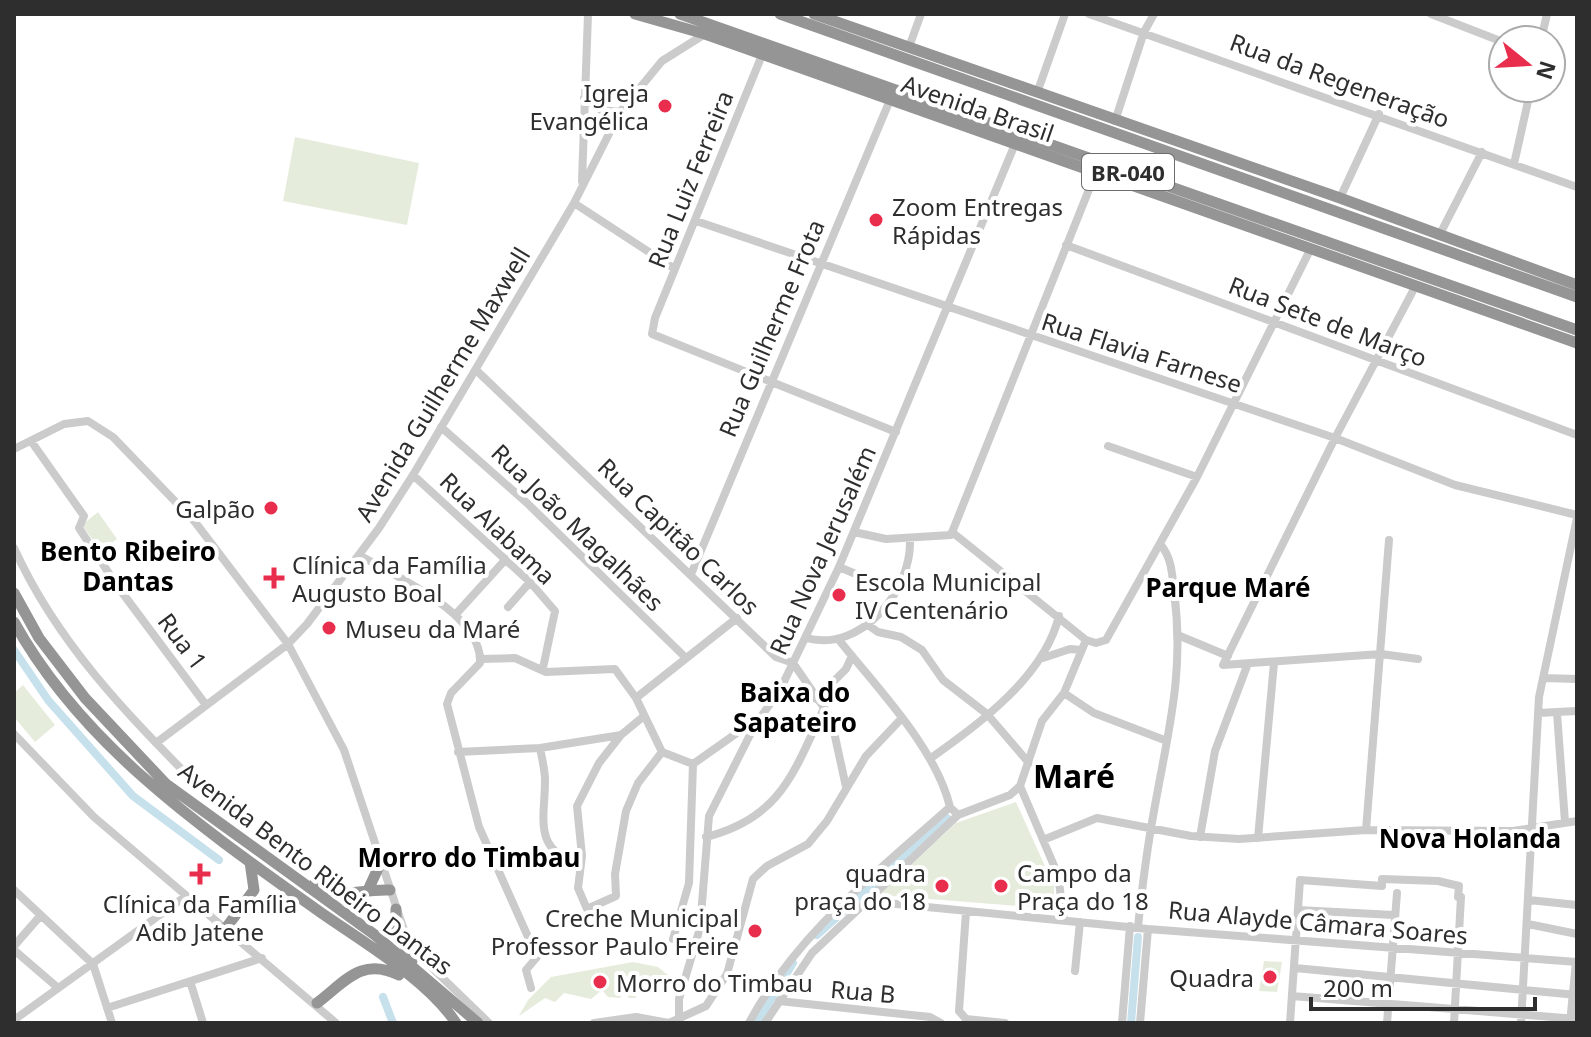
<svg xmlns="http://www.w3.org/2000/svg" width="1591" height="1037" viewBox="0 0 1591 1037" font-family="'Noto Sans',sans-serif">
<rect width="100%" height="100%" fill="#fff"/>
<path fill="#e6ecdc" d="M295 137 419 163 407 225 283 201Z
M98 512 117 539 101 551 82 525Z
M23 685 55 725 35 742 14 717V693Z
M1016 802 1054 886V909L879 895 956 823Z
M1264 961 1282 962 1277 992 1259 991Z
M633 962 658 967 669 976V980L659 982 656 993 640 992 635 998H629L625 991 620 998 608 997 602 990 591 999 564 993 555 1002 545 998 519 1016 528 1000 551 977Z"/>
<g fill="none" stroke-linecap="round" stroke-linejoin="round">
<path stroke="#c7e1ec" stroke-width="8" d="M14 650 48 700 133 796 219 860
M817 935 947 818
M383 997 393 1023
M757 1023 793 963
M1131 1023 1138 937"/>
<path stroke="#cbcbcb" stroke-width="8" d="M1089 14 1577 187
M1431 14 1503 42
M1541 40 1547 14
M909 47 921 14
M762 55 655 318 652 334 896 432
M1037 93 1065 14
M584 98 601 110 620 112
M1115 121 1144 32 1154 14
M1514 164 1531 88
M582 181 588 14
M1340 198 1379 114
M574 203 675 269
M696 221 1335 438 1455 485 1577 515
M1439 236 1482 152
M1066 245 1577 435
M1415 287 1335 438 1223 665 1381 654 1418 659
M476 370 776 657 793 663 831 718 846 787
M441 427 527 503 686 658
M31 441 84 516 79 528 118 587 206 705
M1108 446 1197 477
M14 449 64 424 88 421 113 437 195 522 288 644 344 750 404 930 425 961 489 1023
M413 475 530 582 555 611 543 668
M854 532 886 539 951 535 1096 172
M952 532 1086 640 1096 643 1106 640 1197 477 1311 248
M14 548C59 647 131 718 206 794
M359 555C395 576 483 614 480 663L451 693 447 704 479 827 537 957 526 970 531 988
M839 567 894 590
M692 572 890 100
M508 607 530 582
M456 614 506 559
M868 625 878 632 901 637 922 650 943 680 987 714 1029 763
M1180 636 1228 656
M806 638C861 653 912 591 910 539
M839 640C877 688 936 748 950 807
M1043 658 1070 649 1082 650
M481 659 515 658 546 672 615 669 636 698
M1543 678 1577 679
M1064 693 1094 713 1167 741
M816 699 846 669 852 656
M1538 713 1577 711
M1557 713 1565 822
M14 734 94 817 336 1023
M621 735 599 763 577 806 582 856 578 888 587 909 616 896 615 874 626 811 638 783 662 752
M156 743 288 644 307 624 379 528 413 475 574 203 620 112 662 61 705 34
M540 748C542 759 545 770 545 780 545 819 532 850 580 864
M458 752 540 748 621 735 644 716
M931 758C980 723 1044 677 1059 616
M693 764 662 752 636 698 737 618
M693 764 744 728 755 725
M1020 786 1058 875 1064 920
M1366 830 1389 540
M706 837C781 818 794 772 824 708
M1200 837 1215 751 1247 666
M1258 838 1274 663
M1043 840 1097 818 1191 836 1239 839 1366 830 1513 831 1577 821
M14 890 93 964 112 1023
M1529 900 1577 905
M866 901 1148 929 1577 962
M1298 910 1394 915
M966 912 959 1011 966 1019 1005 1023
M1528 924 1577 934
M1138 927C1142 888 1147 849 1154 811 1168 731 1185 673 1174 591 1172 574 1172 559 1161 545
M673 939 689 883 693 764
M14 946 41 915
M14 950 57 987
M1295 968 1577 995
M1075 971 1080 922
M190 981 203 1023
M1292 996 1577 1019
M779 1001 930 1017 941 1023
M107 1008 262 958
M679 1018V999L700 928 709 816 755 725 780 690 839 567 1015 144
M14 1020 186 896
M594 1023 636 1017 669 1023
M669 1023 706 1006 727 974 753 879 767 866 808 844 827 821 866 756 902 718
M749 1023C796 934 876 873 950 807L958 815
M765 1023 812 953 958 815 1010 795 1020 786 1042 721 1064 693 1086 640
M1122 1023 1130 926
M1140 1023 1148 929
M1290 1023 1300 880 1382 886V879L1438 881 1459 886 1458 897
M1387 1023 1397 893
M1454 1023 1461 897
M1521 1023 1539 697 1577 518
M1570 1023 1576 962"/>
<path stroke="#959595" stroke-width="11" d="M635 14 705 34 1577 343
M680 14 1577 330
M780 14 1577 297
M814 14 1340 198 1577 285
M14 593 39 638 85 698 166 784 375 935 478 1023
M14 622C83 747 206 831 320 912 363 942 428 980 456 1023
M314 884C352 900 353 889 390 890
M369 888 380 864
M396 909V927L412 961
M226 928 254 890 250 862
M317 1003C346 981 361 957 399 975"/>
</g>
<g fill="#e92d4c" stroke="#fff" stroke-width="3">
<circle cx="665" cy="106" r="8"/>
<circle cx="876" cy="220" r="8"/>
<circle cx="271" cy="508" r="8"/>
<path d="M270 566h8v8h8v8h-8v8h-8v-8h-8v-8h8z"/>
<circle cx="839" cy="595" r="8"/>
<circle cx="329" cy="628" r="8"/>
<path d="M196 862h8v8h8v8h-8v8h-8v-8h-8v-8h8z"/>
<circle cx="942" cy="886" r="8"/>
<circle cx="1001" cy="886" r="8"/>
<circle cx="755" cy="931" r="8"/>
<circle cx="1270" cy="977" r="8"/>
<circle cx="600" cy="982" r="8"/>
</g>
<g text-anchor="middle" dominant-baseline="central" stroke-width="8" stroke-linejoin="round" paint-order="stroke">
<rect fill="#fff" stroke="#6d6d6d" stroke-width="2" x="1082" y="154" width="92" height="36" rx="6"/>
<g font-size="22" font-weight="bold" fill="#2e2e2e">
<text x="1128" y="172">BR-040</text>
</g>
<g font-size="24" fill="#2e2e2e" stroke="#fff">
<text transform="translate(1340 80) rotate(20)">Rua da Regeneração</text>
<text transform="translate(978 108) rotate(19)">Avenida Brasil</text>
<text transform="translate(690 179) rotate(-68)">Rua Luiz Ferreira</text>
<text transform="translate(1328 321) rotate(21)">Rua Sete de Março</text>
<text transform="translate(771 328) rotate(-67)">Rua Guilherme Frota</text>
<text transform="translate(1142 352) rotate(18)">Rua Flavia Farnese</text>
<text transform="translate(442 384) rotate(-59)">Avenida Guilherme Maxwell</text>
<text transform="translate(578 527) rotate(44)">Rua João Magalhães</text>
<text transform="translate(498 528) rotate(44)">Rua Alabama</text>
<text transform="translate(679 536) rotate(44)">Rua Capitão Carlos</text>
<text transform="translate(822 550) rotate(-66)">Rua Nova Jerusalém</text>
<text transform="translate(183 641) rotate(53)">Rua 1</text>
<text transform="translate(316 868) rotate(37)">Avenida Bento Ribeiro Dantas</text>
<text transform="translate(1318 922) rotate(5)">Rua Alayde Câmara Soares</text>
<text transform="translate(863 991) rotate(5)">Rua B</text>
</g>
<g font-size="24" fill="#2e2e2e" stroke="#fff" text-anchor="start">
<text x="649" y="92" text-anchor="end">Igreja<tspan x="649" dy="28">Evangélica</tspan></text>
<text x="892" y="206">Zoom Entregas<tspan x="892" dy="28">Rápidas</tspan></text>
<text x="255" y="508" text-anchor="end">Galpão</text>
<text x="292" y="564">Clínica da Família<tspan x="292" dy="28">Augusto Boal</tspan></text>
<text x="855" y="581">Escola Municipal<tspan x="855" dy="28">IV Centenário</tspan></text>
<text x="345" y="628">Museu da Maré</text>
<text x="926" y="872" text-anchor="end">quadra<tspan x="926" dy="28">praça do 18</tspan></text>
<text x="1017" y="872">Campo da<tspan x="1017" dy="28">Praça do 18</tspan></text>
<text x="200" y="903" text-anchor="middle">Clínica da Família<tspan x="200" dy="28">Adib Jatene</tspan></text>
<text x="739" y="917" text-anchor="end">Creche Municipal<tspan x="739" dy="28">Professor Paulo Freire</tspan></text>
<text x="1254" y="977" text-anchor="end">Quadra</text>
<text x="616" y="982">Morro do Timbau</text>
</g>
<g font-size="26" font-weight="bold" fill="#000" stroke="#fff">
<text x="128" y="551">Bento Ribeiro<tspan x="128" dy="30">Dantas</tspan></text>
<text x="1228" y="587">Parque Maré</text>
<text x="795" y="692">Baixa do<tspan x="795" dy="30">Sapateiro</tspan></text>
<text x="1470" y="838">Nova Holanda</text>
<text x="469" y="857">Morro do Timbau</text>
</g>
<g font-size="32" font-weight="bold" fill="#000" stroke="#fff">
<text x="1074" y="775">Maré</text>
</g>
</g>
<rect width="1591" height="1037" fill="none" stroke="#2e2e2e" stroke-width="32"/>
<g transform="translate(1527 64) rotate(108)"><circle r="38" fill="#ffffff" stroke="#ababab" stroke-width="2"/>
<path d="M0-6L14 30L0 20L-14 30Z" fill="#e92d4c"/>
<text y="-12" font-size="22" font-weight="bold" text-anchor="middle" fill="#2e2e2e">N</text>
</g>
<path d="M1311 997v12h224v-12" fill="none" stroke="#2e2e2e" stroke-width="4"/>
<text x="1323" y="997" font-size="24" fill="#2e2e2e" stroke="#ffffff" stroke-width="6" paint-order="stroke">200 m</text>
</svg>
